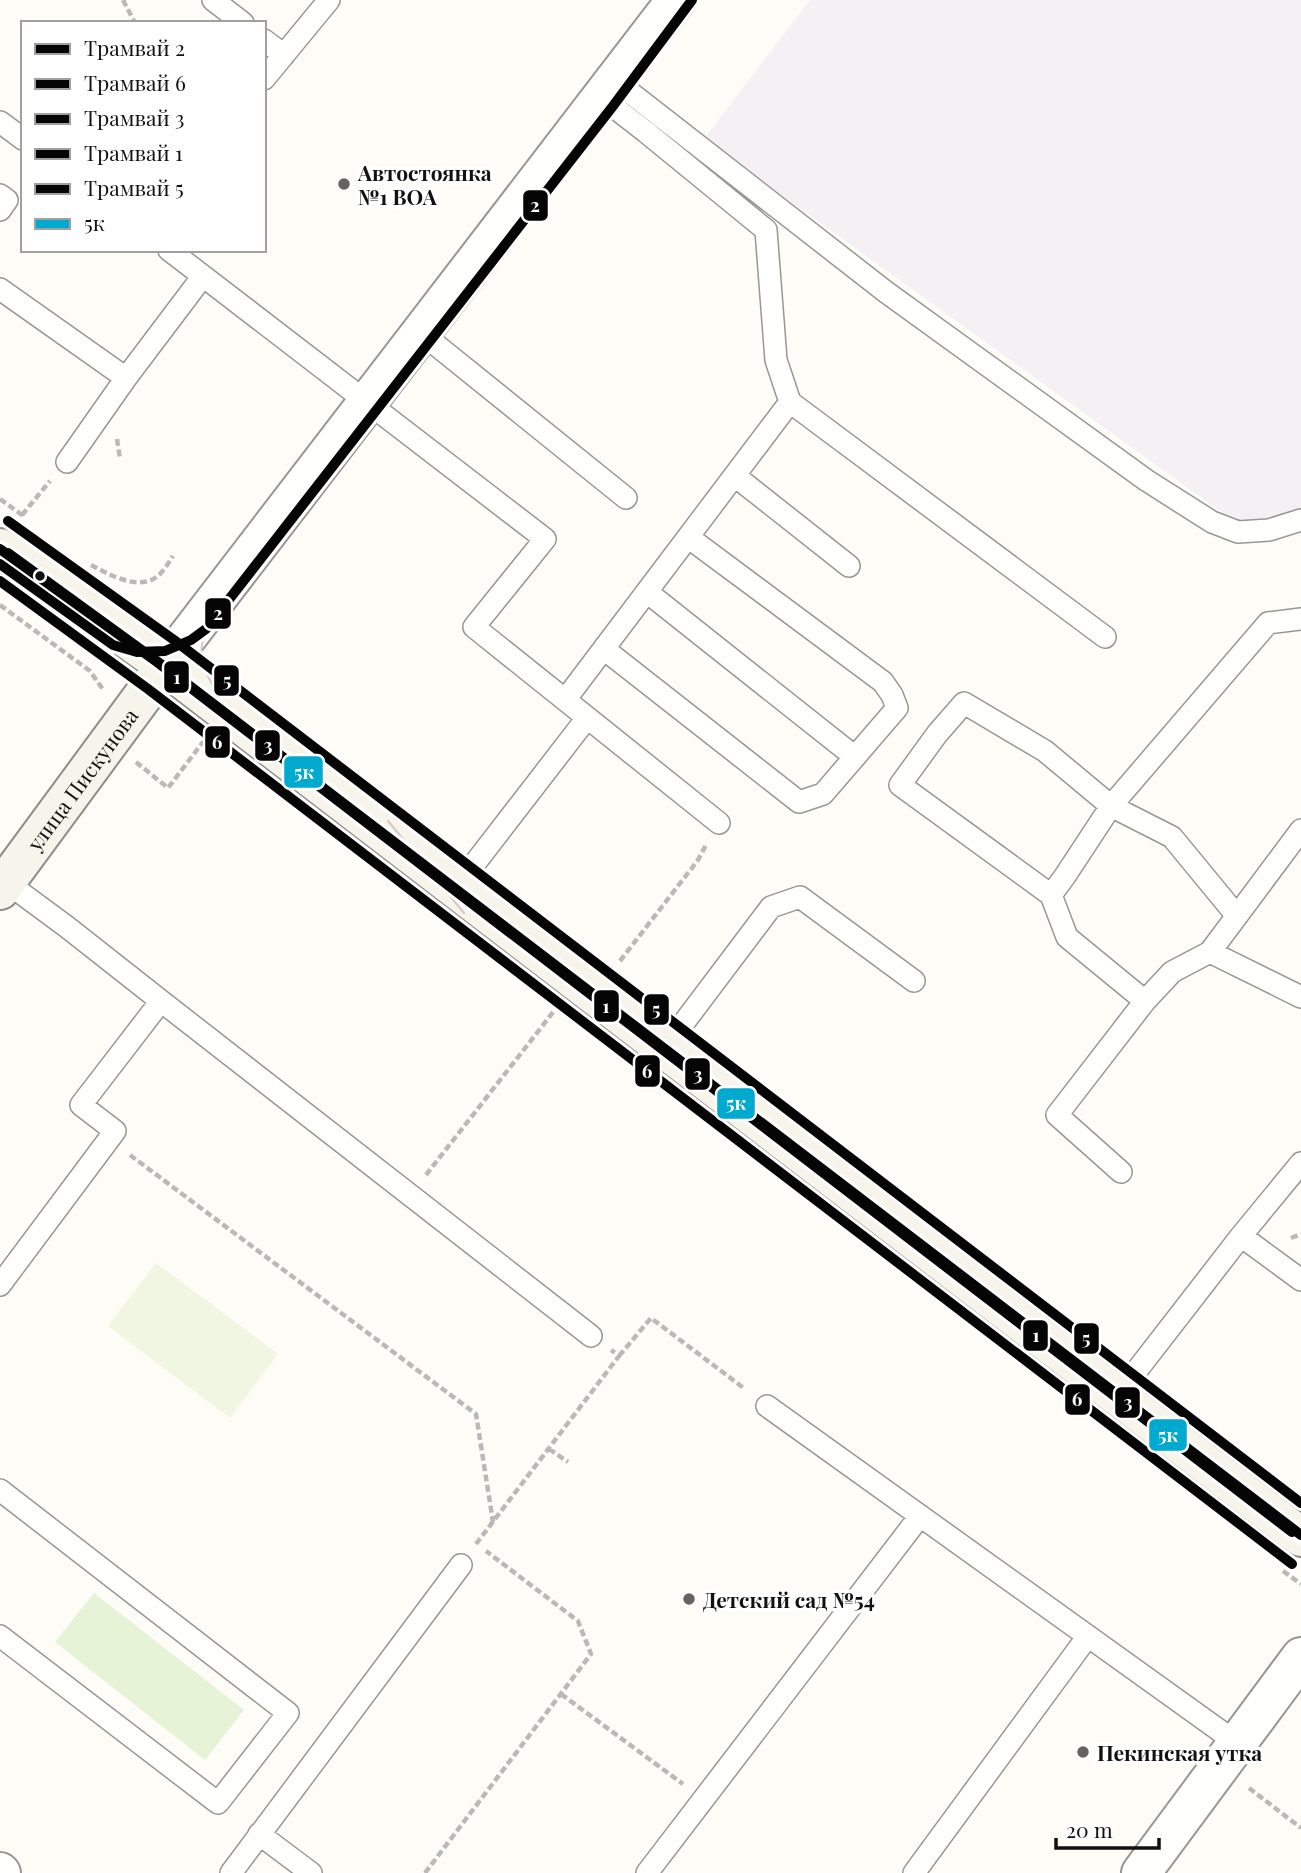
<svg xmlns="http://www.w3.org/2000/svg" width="1301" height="1873" viewBox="0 0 1301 1873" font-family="'Playfair Display',serif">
<rect width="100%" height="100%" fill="#fdfcf7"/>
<path fill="#f5f0f3" d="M810 0H1301V512L1239 525 704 139Z"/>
<path fill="#e7f3d7" d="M94 1593 244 1710 205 1760 55 1642Z"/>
<path fill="#f0f6e1" d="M156 1263 278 1354 230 1418 108 1326Z"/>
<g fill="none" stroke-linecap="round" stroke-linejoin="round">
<defs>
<path id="service" d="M213 0 243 23
M264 40 284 55
M264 79 329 0
M614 80 886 292 1146 480 1212 522 1238 532 1269 530 1301 520
M601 97 646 132 766 230 776 360 790 402 1105 637
M0 122 23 139
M0 195 7 200 0 210
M169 250 203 276
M0 289 126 378 203 276 545 539 474 627 719 823
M420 332 626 498
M67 462 126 378
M735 476 849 566
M647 592 855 757
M604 649 799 802 823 794 897 708 892 695 883 682 688 537
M565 700 790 402
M964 703 1045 751 1111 806 1065 876 1051 895 900 785 937 734Z
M455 889 587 718
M1051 895 1067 937 1145 1001
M1237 916 1172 837 1111 806 1268 623 1301 619
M1210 952 1301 830
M161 1001 591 1336
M664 1049 771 907 800 897 914 981
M1121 1172 1057 1115 1145 1001 1172 972 1210 952 1301 997
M1241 1236 1301 1280
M0 1285 115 1131 81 1105 161 1001 67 927 6 882
M1117 1396 1241 1236 1301 1163
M767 1406 1237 1743
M0 1490 288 1713 218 1803 0 1636
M259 1834 311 1873
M231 1873 461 1565
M647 1873 920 1516
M914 1873 1088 1636"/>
<path id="minor" d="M0 1872 1 1873
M1141 1873 1301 1657"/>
<path id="tertiary" d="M165 666 676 0"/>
<g id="secondary">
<path d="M0 548 165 666 1301 1537"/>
<path id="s1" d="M0 890 165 666"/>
</g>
</defs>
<use href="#service" stroke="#979795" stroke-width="24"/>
<use href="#minor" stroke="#979795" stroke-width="42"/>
<use href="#tertiary" stroke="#979795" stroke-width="42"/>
<use href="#secondary" stroke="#8e8d8b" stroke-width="42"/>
<path stroke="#b9b9b8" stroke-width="4.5" stroke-dasharray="7 3.5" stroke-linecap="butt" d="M123 0 135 23
M117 439 120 459
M0 499 25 517
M22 515 50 481
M91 565C110 575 141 593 160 574 165 569 169 562 173 556
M0 605 90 671 104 691
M136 762 168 788 203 742 204 743
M620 961 698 860 706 845
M130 1155 476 1414 493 1522
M426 1175 554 1011
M1291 1238 1301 1234
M619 1356 651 1318 745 1389
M549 1449 568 1462
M476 1544 619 1356 611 1350
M1283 1571 1301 1584
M561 1694 683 1784
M1249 1788 1301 1828
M425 1873 591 1654 578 1621 486 1551"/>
<use href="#service" stroke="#fffffe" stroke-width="21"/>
<use href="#minor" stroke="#fffffe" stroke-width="38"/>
<use href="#tertiary" stroke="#fffffe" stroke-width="38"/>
<use href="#secondary" stroke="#f6f4eb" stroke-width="38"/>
<path stroke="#d9c6c7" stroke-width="2" d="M206 629C197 655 201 667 216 690
M388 821 464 913"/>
<defs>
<path id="bus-1" d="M0 548 165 666 1301 1537"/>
</defs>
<use href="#bus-1" stroke="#fff" stroke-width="16"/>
<use href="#bus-1" stroke="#00a9ce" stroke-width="10"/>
<defs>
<path id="tram-1" d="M0 564 113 645 137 652 165 651 191 640 206 629 613 106 692 0"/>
<path id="tram-2" d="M0 581 148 689 1292 1564"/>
<path id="tram-3" d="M8 553 165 667 1301 1535"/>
<path id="tram-4" d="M0 549 157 662 1292 1532"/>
<path id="tram-5" d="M8 521 174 640 1301 1503"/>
</defs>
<use href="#tram-1" stroke="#fff" stroke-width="16"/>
<use href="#tram-2" stroke="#fff" stroke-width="16"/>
<use href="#tram-3" stroke="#fff" stroke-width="16"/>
<use href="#tram-4" stroke="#fff" stroke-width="16"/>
<use href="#tram-5" stroke="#fff" stroke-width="16"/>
<use href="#tram-1" stroke="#050505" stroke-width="10"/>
<use href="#tram-2" stroke="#050505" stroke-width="10"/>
<use href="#tram-3" stroke="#050505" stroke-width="10"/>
<use href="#tram-4" stroke="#050505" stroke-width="10"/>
<use href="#tram-5" stroke="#050505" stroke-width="10"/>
</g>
<g fill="#646362" stroke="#fff" stroke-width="2.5">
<circle cx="344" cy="184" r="7"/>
<circle cx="689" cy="1599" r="7"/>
<circle cx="1083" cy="1752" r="7"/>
</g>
<circle fill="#111" stroke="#fff" stroke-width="2.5" cx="40" cy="576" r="6"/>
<g text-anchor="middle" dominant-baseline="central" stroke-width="7" stroke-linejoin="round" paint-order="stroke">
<g font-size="21" font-weight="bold" fill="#111" stroke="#fff" text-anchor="start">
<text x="358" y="172">Автостоянка<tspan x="358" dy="24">№1 ВОА</tspan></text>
<text x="703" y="1599">Детский сад №54</text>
<text x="1097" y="1752">Пекинская утка</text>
</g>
<g font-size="21" fill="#111" stroke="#fff">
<text stroke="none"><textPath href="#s1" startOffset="138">улица Пискунова</textPath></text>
</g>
</g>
<g stroke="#fff" stroke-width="2.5">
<rect x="522" y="189" width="27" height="33" rx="7" fill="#050505"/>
<rect x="204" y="597" width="28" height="33" rx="7" fill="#050505"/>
<rect x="163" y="660" width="27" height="34" rx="7" fill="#050505"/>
<rect x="213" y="664" width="27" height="33" rx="7" fill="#050505"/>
<rect x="204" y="725" width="27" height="34" rx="7" fill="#050505"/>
<rect x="254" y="729" width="27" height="33" rx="7" fill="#050505"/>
<rect x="283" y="755" width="41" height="34" rx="7" fill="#00a9ce"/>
<rect x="593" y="989" width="27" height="34" rx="7" fill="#050505"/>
<rect x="643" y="993" width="27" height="33" rx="7" fill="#050505"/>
<rect x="634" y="1054" width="27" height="34" rx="7" fill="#050505"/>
<rect x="684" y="1057" width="27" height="34" rx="7" fill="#050505"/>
<rect x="716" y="1087" width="40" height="33" rx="7" fill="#00a9ce"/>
<rect x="1022" y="1319" width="27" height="33" rx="7" fill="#050505"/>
<rect x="1073" y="1322" width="27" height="33" rx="7" fill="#050505"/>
<rect x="1064" y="1383" width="27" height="33" rx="7" fill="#050505"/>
<rect x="1114" y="1386" width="27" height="33" rx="7" fill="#050505"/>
<rect x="1148" y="1418" width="40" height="34" rx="7" fill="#00a9ce"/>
</g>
<g font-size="19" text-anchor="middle" font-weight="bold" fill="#fff">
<text x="535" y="212">2</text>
<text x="218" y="620">2</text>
<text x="177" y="684">1</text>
<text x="227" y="687">5</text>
<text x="217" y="749">6</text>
<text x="268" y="752">3</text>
<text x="304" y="779">5к</text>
<text x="606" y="1013">1</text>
<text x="656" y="1016">5</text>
<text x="647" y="1078">6</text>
<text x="698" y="1081">3</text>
<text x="736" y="1110">5к</text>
<text x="1036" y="1342">1</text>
<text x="1086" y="1345">5</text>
<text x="1077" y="1406">6</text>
<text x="1128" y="1409">3</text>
<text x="1168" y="1442">5к</text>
</g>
<rect x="21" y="21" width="245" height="231" fill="#ffffff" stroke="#a0a0a0" stroke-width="2"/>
<rect x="35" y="44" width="35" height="10" fill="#050505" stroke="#a0a0a0" stroke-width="2"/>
<text x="84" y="56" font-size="21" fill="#111111">Трамвай 2</text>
<rect x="35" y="79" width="35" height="10" fill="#050505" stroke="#a0a0a0" stroke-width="2"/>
<text x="84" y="91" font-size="21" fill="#111111">Трамвай 6</text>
<rect x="35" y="114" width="35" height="10" fill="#050505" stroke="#a0a0a0" stroke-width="2"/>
<text x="84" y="126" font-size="21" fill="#111111">Трамвай 3</text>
<rect x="35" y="149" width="35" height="10" fill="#050505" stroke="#a0a0a0" stroke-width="2"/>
<text x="84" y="161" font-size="21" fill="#111111">Трамвай 1</text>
<rect x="35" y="184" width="35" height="10" fill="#050505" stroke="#a0a0a0" stroke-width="2"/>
<text x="84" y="196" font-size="21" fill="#111111">Трамвай 5</text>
<rect x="35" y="219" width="35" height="10" fill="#00a9ce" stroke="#a0a0a0" stroke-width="2"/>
<text x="84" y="231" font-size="21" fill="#111111">5к</text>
<path d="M1056 1838v10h103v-10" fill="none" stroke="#111111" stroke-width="3.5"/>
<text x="1066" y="1838" font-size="21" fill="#111111" stroke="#ffffff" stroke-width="5" paint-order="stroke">20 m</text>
</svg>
